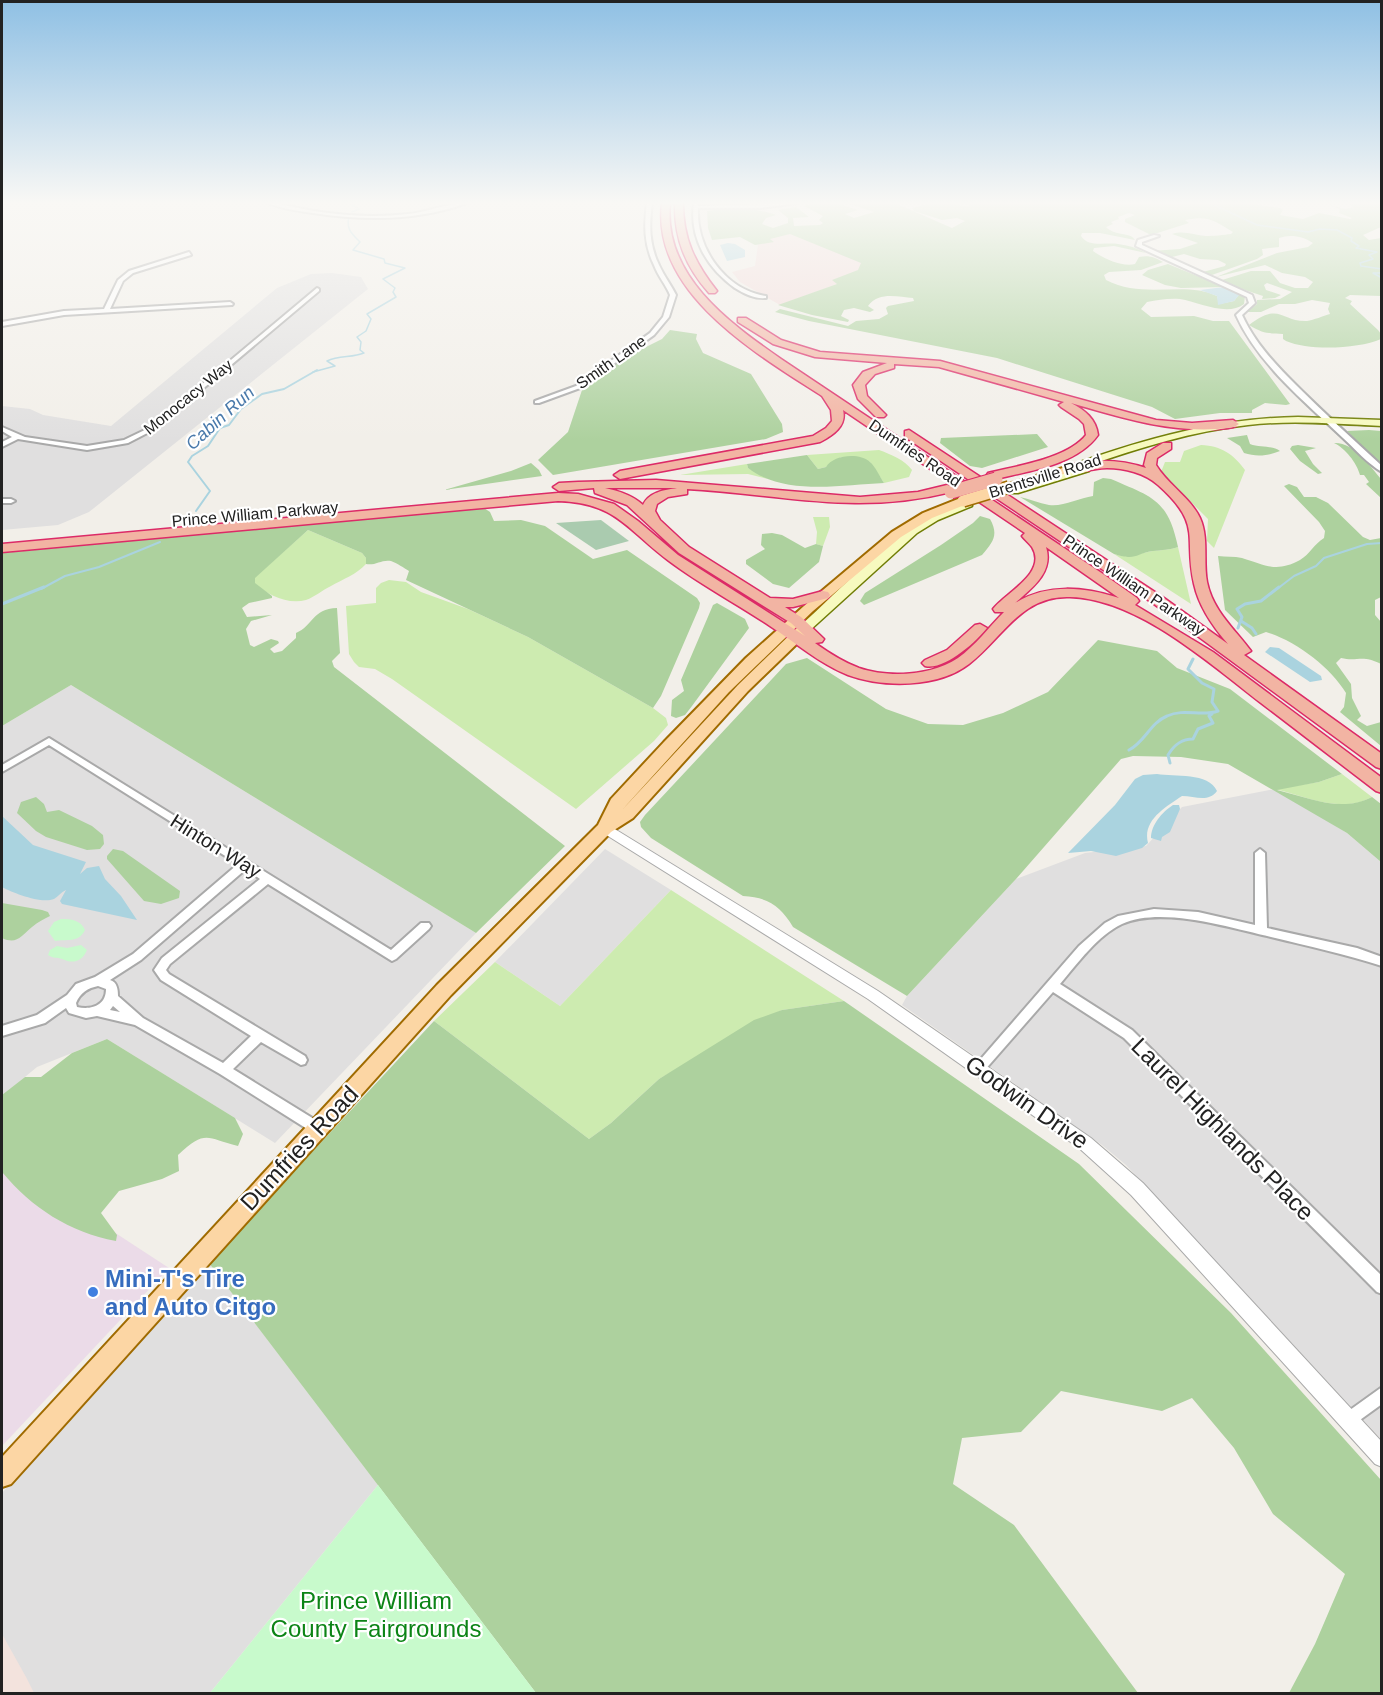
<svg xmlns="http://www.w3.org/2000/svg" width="1383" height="1695" viewBox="0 0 1383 1695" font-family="Arial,sans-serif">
<rect width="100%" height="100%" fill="#f2efe9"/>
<path fill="#e0dfdf" d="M332 273 361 277 368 289 89 512 58 525 2 530V406L30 409 43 415 111 426 277 288 311 274Z
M71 685 476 933 275 1143 107 1039 37 1067 2 1096V726Z
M1275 789 1347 833 1381 862V1439L1126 1165 1102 1145 902 1005 907 996 1016 879 1085 853 1146 846 1182 807Z
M605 849 671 890 560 1006 495 962Z
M209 1263 378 1485 210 1693H31L2 1639V1493Z"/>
<path fill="#f2dad9" d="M792 232 878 269 780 305 740 282 732 272 755 266 758 245 754 243Z"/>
<path fill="#ebdbe8" d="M2 1159 169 1268 2 1446Z"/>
<path fill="#f3e3dd" d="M2 1634 26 1677 34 1693H2Z"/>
<path fill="#cdebb0" d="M1201 445C1222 446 1233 454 1245 470L1214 548 1207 541 1208 519 1161 472 1165 462H1180L1184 451Z
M879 450C890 454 905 460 912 470L909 477 884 483 870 462 860 458 841 457 826 467 818 469 807 455Z
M747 464 748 468 768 479 748 474 680 475Z
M813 517H829L830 527 823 546 816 544 817 532Z
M308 530 362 553 366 558V564C356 575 343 579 331 586 322 590 315 597 306 600 288 605 267 595 254 583V578Z
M1178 547 1191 604 1114 554C1130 559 1138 553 1153 551 1162 550 1170 550 1178 547Z
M389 580 406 582 421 592 468 609 528 637 653 708 666 718 668 725 654 741 576 809 392 679 375 669 359 667 354 662 349 654 346 606 376 603V588L381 583Z
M1342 774 1372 797C1341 814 1308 797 1275 789L1319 782Z
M671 890 844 1001 782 1010 659 1079 611 1123 589 1139 434 1021 495 962 560 1006Z"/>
<path fill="#add19e" d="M815 203H836L858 210 845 214 854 218 874 212 847 203H895L952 228 965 221 957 218 942 220 914 211 912 208C924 204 938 203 951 203 957 204 963 207 970 206L967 203H1245L1280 208 1283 210 1280 215 1303 219 1319 213 1350 219 1352 218 1339 213 1340 209 1326 204 1345 209 1354 207 1347 203 1381 204V227L1363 235 1369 240 1381 238V296L1350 295 1345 298 1352 301 1350 304 1378 330 1381 334V339C1358 349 1309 351 1286 341L1283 339V334C1267 333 1264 334 1249 325 1280 301 1281 322 1307 321 1314 320 1323 316 1330 314L1328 309 1330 303 1312 300 1295 304H1279L1261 312H1247L1257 304V300L1280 299 1292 292 1267 283 1264 285 1266 290 1281 295 1275 298 1262 299 1263 296 1230 285 1222 280 1251 271H1270L1280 283 1295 288H1308L1313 282 1305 277 1282 273 1265 265 1216 277 1277 253 1308 247 1313 243C1303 236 1290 234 1279 238V247L1262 249 1263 255 1257 259 1209 276 1203 272 1225 266 1226 264 1218 260 1200 259 1184 254 1168 258 1151 251 1180 249 1198 243 1172 234C1184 230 1194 235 1206 236 1213 236 1224 235 1231 234L1233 232C1214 221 1210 215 1185 220L1189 223 1151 235 1125 222V219L1135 215 1129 213 1118 217 1119 219 1111 222 1113 224 1106 227C1114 236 1131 232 1135 240L1100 233H1082L1081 236C1089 248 1105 242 1118 244 1128 245 1137 248 1146 253L1114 246 1094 248 1093 251C1104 259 1122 267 1135 264L1139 257C1149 255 1154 257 1163 262L1141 270 1109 272 1104 275 1106 280C1145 300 1185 280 1217 296L1219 304 1234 301 1240 293 1245 296 1244 304C1227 317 1199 302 1180 299 1169 298 1158 300 1147 302L1141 309 1151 317 1194 316 1213 321H1229L1290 404 1286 405 1265 403 1252 410V413H1220L1175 419 1152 407 997 358 809 321 775 312 780 309 848 326 856 321 879 319 888 314 886 308 888 306 914 301 913 298C898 297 879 291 868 306L874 310 870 312 854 308 844 310 841 316 849 320 848 322 812 315 778 305 837 284 832 280 858 270 861 263 790 234 770 239 774 242 755 245 740 237 712 240 708 228 707 211C729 208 756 207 776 215L766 218 762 224 773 228 788 223V218L778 210 796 207 809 217 793 218 794 226 820 225 823 223 819 220 823 216 804 206Z
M1168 264 1224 287 1181 288 1165 285 1142 275 1148 270Z
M670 330 697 334 696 339 703 353 751 374 782 424 783 432 766 439 553 475 538 460 568 432 583 387 626 357 662 339Z
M1369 430 1381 431V465L1347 431Z
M1037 434 1048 447 982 468 970 466 940 443 941 438Z
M1247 435 1250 444C1260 448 1272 445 1280 451 1268 456 1256 457 1244 453L1240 446 1227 438Z
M1334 443C1354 442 1369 465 1381 479V498L1366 484 1369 482 1364 475H1360C1357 463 1345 448 1334 443Z
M1298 445 1316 448 1305 451 1313 464 1322 473 1318 474 1300 461 1290 449 1292 446Z
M807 455 818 469 826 467C833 455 859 452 870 462 875 466 880 477 884 483 840 485 785 496 748 468L747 464Z
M531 463 539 470 542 476 444 490 511 471Z
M1103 478 1111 479C1152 497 1168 499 1178 547 1170 550 1162 550 1153 551 1134 554 1137 561 1114 554L1020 497C1029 499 1039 503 1049 505 1063 507 1079 498 1093 496L1094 482Z
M1289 484 1297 487 1304 497H1316L1328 503 1363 537 1370 540 1381 538V597L1375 600V615L1381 622V664C1362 654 1358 662 1341 658L1336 663 1351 684 1352 698 1361 716 1357 720 1367 726 1381 722V746L1340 712 1344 707 1346 693C1330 667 1296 641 1266 632L1253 637 1225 610 1218 556C1226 557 1234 556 1242 558 1265 565 1276 573 1300 560 1310 554 1314 544 1324 538L1325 531 1319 522 1284 486Z
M484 508 490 512 494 521 521 520 545 526 593 559 627 550 697 598 700 603 699 608 661 696 653 708 528 637 406 580 409 571C404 568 397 563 391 561 382 559 375 566 366 564V558L362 553 308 530 255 578V583L272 596V598L249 603 242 608 247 617 272 615 251 621 246 629 250 645 254 647 271 639 278 641 279 643 270 649 274 653 282 651 296 638V633C313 626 312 609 337 608L340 653 332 661 334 667 565 846 476 933 71 685 2 726V553Z
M980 516 990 519C999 535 993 542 982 555L864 605 860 601 865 593 941 545 973 523Z
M772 533 782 535 805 548 816 544 823 546 819 562 789 588 773 584 746 564V560L765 549 761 545 762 534Z
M717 603 745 619 749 628 692 706 685 715 676 718 671 716 672 700 684 691 681 680 713 605Z
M1098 640 1157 651 1177 668 1230 689 1342 774 1319 782 1277 790C1310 798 1341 813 1372 797L1381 804V862L1347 833 1228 764 1181 757 1133 756 1121 759 1016 879 907 996 793 927C781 906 767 897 743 896L651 838 641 827 640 822 645 815 786 664 807 658 886 709 928 724 963 725 1003 713 1048 692Z
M36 797 44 804 47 812 59 810 92 826 103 835 104 844 100 849 87 850 46 837 36 831 17 813 21 802Z
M113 849 123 851 180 891 179 898 161 904 144 901 107 859V856Z
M2 903 42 910 48 912 50 916C44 919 38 922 32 927 21 936 17 945 2 938Z
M844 1001 1079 1164 1231 1313 1381 1480V1693H1289L1315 1644 1345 1574 1273 1514 1234 1448 1192 1398 1162 1411 1061 1391 1021 1432 962 1438 953 1484 1014 1525 1138 1693H536L209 1263 434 1021 589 1139 611 1123 659 1079 754 1020 782 1010Z
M107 1039 235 1118 243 1134 238 1146C206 1138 206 1129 178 1155L179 1171 162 1179 119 1191 101 1213 117 1235 116 1241C69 1232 32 1208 2 1172V1095L25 1077H41L72 1053Z"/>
<path fill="#aacbaf" d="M601 520 629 541 596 550 556 523Z"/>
<path fill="#c8facc" d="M61 919C71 919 81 920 85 930 79 943 66 939 55 941L48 931 54 922Z
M81 945 87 950C82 962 73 964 62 959 57 957 54 959 48 955L50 950 57 946 67 948Z
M378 1485 536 1693H210Z"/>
<path fill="#aad3df" d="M728 243 735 244 745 250V257L727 261 720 245Z
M1224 287 1240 294 1234 301 1218 305 1217 296 1200 290Z
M1270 647 1279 648 1321 676 1322 680 1310 682 1265 652Z
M1157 774C1174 777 1209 772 1217 791 1208 803 1195 796 1182 796 1166 807 1142 820 1148 843L1142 848 1116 856 1091 851 1068 853 1115 805 1135 779 1143 775Z
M1173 805H1179L1180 809 1170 832 1162 837 1161 841 1151 838C1151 825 1162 812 1173 805Z
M2 816 33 845 86 862 80 874 87 868 99 866 105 879 121 896 137 920 62 904 60 901 66 890C61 892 58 897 54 899 41 904 13 893 2 887Z"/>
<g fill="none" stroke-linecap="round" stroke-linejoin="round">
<path stroke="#aad3df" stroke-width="1.5" d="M320 203H332
M349 203 359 209 352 212
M1210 203 1257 225 1308 232 1320 229 1337 230 1352 238 1351 241 1359 246 1356 248 1377 252 1369 255 1373 259 1360 263 1361 266 1382 269
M1382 273H1373L1382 278
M313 372 335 366 327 361C339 355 352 358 364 353L360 350 361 342 357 337 366 331 371 319 367 314 396 297 393 292 395 288 383 279 405 268 385 263 384 259 353 250 360 242C351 233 346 229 349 216"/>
<path stroke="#aad3df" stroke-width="2" d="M196 511 210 491 188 462 192 456 208 446 220 428 229 425 241 409 262 394 284 389 317 370
M41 589 65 576 99 567 160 542
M1277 589 1294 576 1316 566 1324 558 1367 544 1382 543"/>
<path stroke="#aad3df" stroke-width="3" d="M2 604 44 587
M1241 621 1252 628 1256 634
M1238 628 1242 617 1237 609 1245 604 1261 601 1279 587
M1129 750C1145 742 1150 723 1167 716 1184 708 1202 717 1218 711L1212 702 1214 689 1202 683 1188 669 1193 659
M1170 763 1168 755C1174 745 1181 739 1193 739L1198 729 1213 723 1209 716 1212 714"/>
<defs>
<path id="minor" d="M268 203H277C319 214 365 219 408 214 428 212 447 203 467 203 417 221 365 221 313 213 298 211 282 209 268 203Z
M647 203H652C649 225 649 245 659 265 664 276 671 285 676 295L669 317 654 335 580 388 539 403H535V401L576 386 650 333 663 317 670 295C666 285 658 276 654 265 644 245 644 225 647 203Z
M694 203H698V206L798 203 760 208H698C696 248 725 290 766 296V298C754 299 745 294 735 288 707 268 689 238 694 203Z
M1154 235 1159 236 1142 242V245L1252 295 1255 303 1242 315C1255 343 1275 364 1296 385 1324 413 1353 439 1382 466V472C1368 464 1355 449 1343 438 1305 402 1258 364 1236 315L1249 303 1247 297 1136 246 1138 240Z
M189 252 191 255 133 273 123 281 110 309 230 302 233 304 232 305 64 315 2 326V322L64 311 104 309 118 280 129 271Z
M317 288 319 289V291L155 429 128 443 87 450 18 439 2 447V442L12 437 2 431V427L25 437 87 446 124 440 151 427Z
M2 499H11L15 501 11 503H2Z
M49 738 391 950 421 923H429L431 926 429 929 396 959 392 961 268 884 170 964 166 970 169 974 305 1056 307 1060 305 1064 301 1065 261 1042 233 1069 322 1124 323 1128 322 1132 317 1134 312 1132 220 1074 135 1025 97 1016 86 1018 69 1013 66 1008 45 1023 2 1036V1026L37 1015 67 995 76 984 95 977 133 954 238 864 49 745 2 772V765ZM246 869 260 879 162 958 154 970 161 980 251 1036 223 1063 143 1018 118 996C118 989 117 982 110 980L141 960ZM98 986 106 989C106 1006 91 1010 77 1007L76 1003C80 993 88 988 98 986ZM113 1006 120 1012 110 1010Z
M1260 849 1265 853 1267 928 1357 948 1382 957V966C1345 954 1308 946 1271 937 1230 928 1162 906 1122 924 1098 935 1077 964 1060 984L1132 1030 1382 1276V1294L1377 1292 1124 1038 1053 992 983 1072 979 1073 975 1072 973 1068 1079 946 1105 923 1118 916 1154 909 1198 912 1255 925V853Z
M1382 1387V1404L1353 1425 1348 1428 1343 1425 1340 1420 1343 1415Z"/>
<path id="tertiary" d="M605 823 878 991 1091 1138 1143 1183 1382 1442V1467L1375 1464 1131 1195 1079 1148 868 999 600 831 598 828 600 825Z"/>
<path id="secondary" d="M1298 417 1382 420V426C1337 424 1292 420 1248 425 1193 431 1139 448 1087 466L1090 469 1089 471 1018 493H1010L1009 491 1070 470 1069 466C1144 439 1218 418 1298 417Z
M968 501 972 502V506L938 520 917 533 808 632H800L798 629 800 626C847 584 906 517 968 501Z"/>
<path id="primary" d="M1073 465 1079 468 1077 470 1009 490 1003 487 1005 485Z
M963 497 969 501 967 504 932 518 901 537 813 611 729 692 622 810 738 685 799 626H809L811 629 809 632 748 691 633 818 611 832 451 995 11 1484 2 1487V1457L437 985 598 825 611 799 664 742 746 658 804 606 892 532 923 513Z"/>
<path id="trunk" d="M662 203H670C663 275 728 322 781 359L1103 574 1137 598 1139 601 1135 605 1213 652 1382 778V793L1376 791C1338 762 1299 732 1261 703 1209 663 1138 599 1070 597 1021 595 1003 638 969 664 938 688 884 688 848 675 820 664 796 643 770 626 737 604 701 585 669 561 626 529 617 503 558 501L2 552V544L558 493 578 494 614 504 638 521 678 555 805 636 791 623 679 553 627 505 595 493 594 488 559 491 553 487 559 483 578 482 656 480 860 497 918 492 947 485 951 486 953 489 951 492C855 516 782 494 687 489V494L668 497 657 504 655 511 660 520 689 547 770 598 793 599 823 591 828 592 830 595 828 598 793 607H785L801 617 824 639 822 642 815 643C829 653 843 662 859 668 888 678 932 676 958 658 975 646 989 627 1004 612H995L993 609C1005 593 1048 573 1032 547 1029 543 1025 540 1022 536L1025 533 843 410C847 426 833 435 820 442L620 479 614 475 620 471 813 436 826 428 832 421 831 410 822 396C757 354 651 293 662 203ZM605 488H677C664 490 649 492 643 505 632 495 619 491 605 488ZM1046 547 1119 598C1084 587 1048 583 1015 603 1032 588 1054 572 1046 547Z
M675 203H683C683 239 695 263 717 291L715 293H709C686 267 674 239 675 203Z
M738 318H746L781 340 820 352 940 361 1156 420 1192 423 1233 420 1239 424C1233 429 1225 428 1217 429 1166 432 1120 417 1071 403 1085 410 1096 419 1098 435 1076 466 1027 471 992 480L988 479 986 476 988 473C1016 466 1067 459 1086 435L1084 424 1079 419 1061 407 1059 405 1064 402 939 367 894 364V368L875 374 865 385 867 396 886 415 884 417H876L858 399 853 385 863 372 887 363 815 357 773 344 738 322Z
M909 430 1164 598 1228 644C1213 627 1199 607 1194 584 1183 536 1204 526 1158 485 1145 473 1124 468 1107 468 1095 468 1075 475 1067 468L1069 465C1095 459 1120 459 1146 468L1144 465 1147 453 1163 443H1171V449L1157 458 1156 465C1168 485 1190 497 1200 518 1209 538 1203 561 1207 582 1213 611 1234 628 1251 651L1244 655 1382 754V769L1376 767 1154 604 905 437V431Z
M980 624 987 628C976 642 944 671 925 666L922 663 925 660 947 650 975 625Z"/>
</defs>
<use href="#minor" stroke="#a9a9a9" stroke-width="4"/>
<use href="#tertiary" stroke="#a9a9a9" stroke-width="2"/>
<use href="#secondary" stroke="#707d05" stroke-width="3"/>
<use href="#primary" stroke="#a06b00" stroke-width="4"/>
<use href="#trunk" stroke="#dc2a67" stroke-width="3"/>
<use href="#minor" fill="#fff" fill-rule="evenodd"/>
<use href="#tertiary" fill="#fff" fill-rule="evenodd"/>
<use href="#secondary" fill="#f7fabf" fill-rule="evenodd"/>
<use href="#primary" fill="#fcd6a4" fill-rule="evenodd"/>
<use href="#trunk" fill="#f2b4a3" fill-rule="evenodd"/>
<defs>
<path id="primary-bridge" d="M963 501 1009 487"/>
<path id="trunk-bridge" d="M951 492 996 479"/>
</defs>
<use href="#primary-bridge" stroke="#a06b00" stroke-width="14" stroke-linecap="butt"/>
<use href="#trunk-bridge" stroke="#dc2a67" stroke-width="15" stroke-linecap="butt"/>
<use href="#primary-bridge" stroke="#fcd6a4" stroke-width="11"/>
<use href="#trunk-bridge" stroke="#f2b4a3" stroke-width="13"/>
</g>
<linearGradient id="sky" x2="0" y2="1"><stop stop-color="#8fc0e4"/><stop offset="0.46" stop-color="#f9f8f5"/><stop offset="1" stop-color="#f9f8f5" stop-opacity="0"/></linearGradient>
<rect width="1383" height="441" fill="url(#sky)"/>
<circle fill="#3f7fe0" stroke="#fff" stroke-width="2" cx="93" cy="1292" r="6"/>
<g text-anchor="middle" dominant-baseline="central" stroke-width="4.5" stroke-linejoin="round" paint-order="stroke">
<g font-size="16" fill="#222" stroke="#fff">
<text transform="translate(611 362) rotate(-35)">Smith Lane</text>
<text transform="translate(188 397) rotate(-39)">Monocacy Way</text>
<text transform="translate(915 453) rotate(34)">Dumfries Road</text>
<text transform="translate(1045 476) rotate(-17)">Brentsville Road</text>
<text transform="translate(255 514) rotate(-5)">Prince William Parkway</text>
<text transform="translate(1134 585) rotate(34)">Prince William Parkway</text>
</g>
<g font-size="18" font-style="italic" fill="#4a7aab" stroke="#fff">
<text transform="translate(220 418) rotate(-42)">Cabin Run</text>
</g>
<g font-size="20" fill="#222" stroke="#fff">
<text transform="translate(216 846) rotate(32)">Hinton Way</text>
</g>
<g font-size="24" fill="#222" stroke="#fff">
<text transform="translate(1027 1102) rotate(35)">Godwin Drive</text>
<text transform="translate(1223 1129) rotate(45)">Laurel Highlands Place</text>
<text transform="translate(299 1148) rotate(-47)">Dumfries Road</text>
</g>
<g font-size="24" font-weight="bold" fill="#366cbe" stroke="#fff" text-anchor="start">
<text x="105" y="1278">Mini-T's Tire<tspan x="105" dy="28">and Auto Citgo</tspan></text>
</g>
<g font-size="24" fill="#0c8416" stroke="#fff">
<text x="376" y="1600">Prince William<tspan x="376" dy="28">County Fairgrounds</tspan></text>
</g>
</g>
<rect width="1383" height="1695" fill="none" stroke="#222222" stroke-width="6"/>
</svg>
